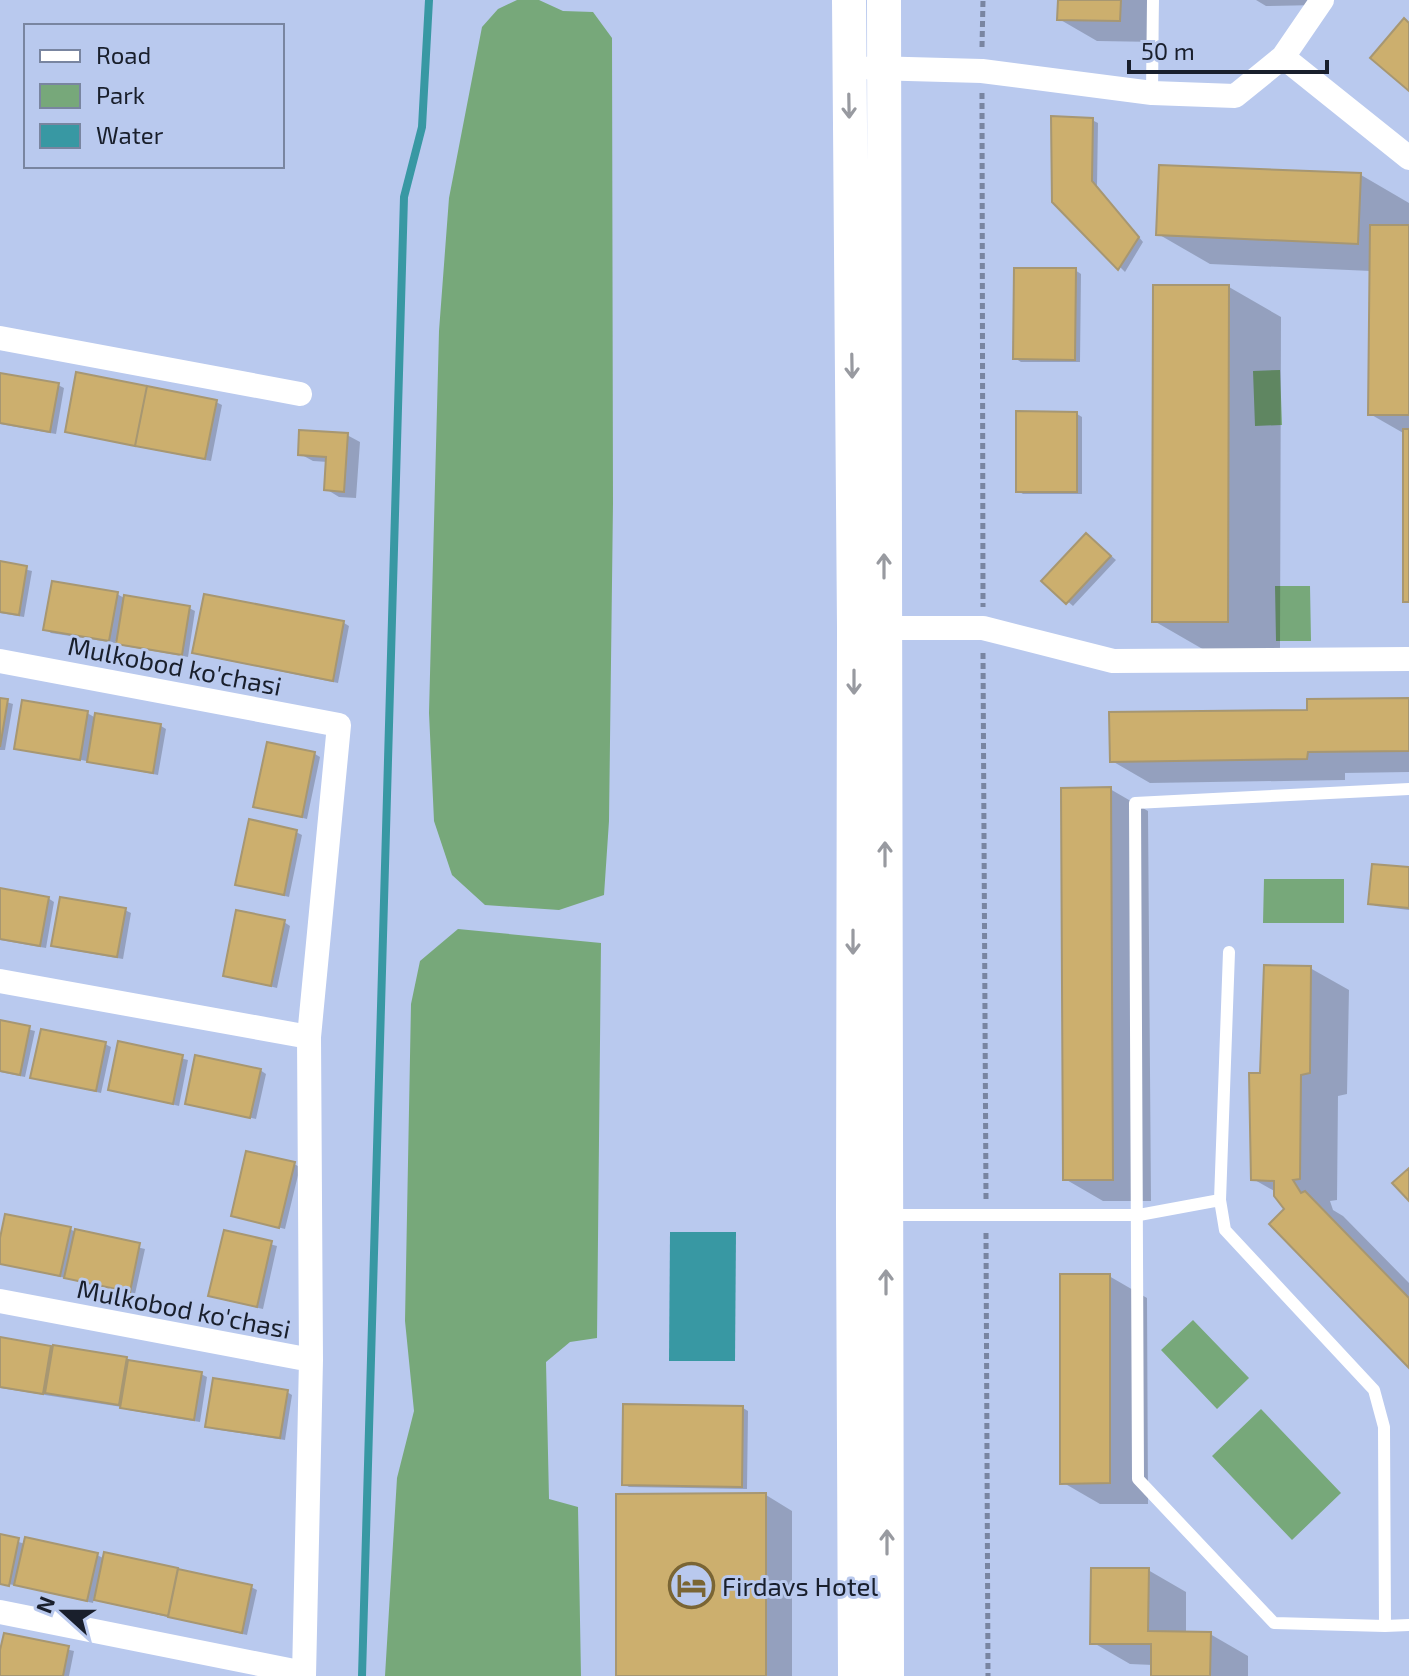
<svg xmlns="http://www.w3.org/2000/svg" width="1409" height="1676" viewBox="0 0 1409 1676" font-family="'Exo 2',sans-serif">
<rect width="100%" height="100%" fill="#b9c9ee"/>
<path fill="#77a87a" d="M517 0H539L563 11 593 12 612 38 613 503 609 821 604 895 559 910 485 905 452 875 434 821 429 713 439 331 449 198 482 27 498 9Z
M1280 370 1282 425 1255 426 1253 371Z
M1275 586H1310L1311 641H1276Z
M1264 879H1344V923H1263Z
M458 929 601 943 597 1338 570 1342 546 1362 549 1499 578 1507 581 1676H385L397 1478 414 1411 405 1321 411 1004 420 961Z
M1193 1320 1249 1378 1217 1409 1161 1350Z
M1261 1409 1341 1493 1292 1540 1212 1456Z"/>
<path fill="#3898a3" d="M670 1232H736L735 1361H669Z"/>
<path fill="#0003" d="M1060 0H1159L1158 42 1097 41 1059 19Z
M1256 0H1318V5L1266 6Z
M1092 120 1098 123 1097 186 1143 242 1125 272 1054 201Z
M1361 175 1409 203V603L1405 601V434L1370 414 1371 271 1210 264 1158 234Z
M1075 270 1081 274 1080 362H1021L1015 358Z
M1229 287 1281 317 1280 651H1206L1154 621Z
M0 375 58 385 64 388 56 434 0 424Z
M216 402 222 405 211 461 73 434 67 431Z
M1077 414 1082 417V494H1023L1018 491Z
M347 435 360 442 356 498 339 497 326 489 328 462 313 461 300 454Z
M1087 535 1116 560 1073 606 1044 581Z
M0 563 32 571 24 617 0 613Z
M117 594 126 599 189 608 195 611 188 657 124 646 115 641V643L51 633 46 629Z
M344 623 349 626 338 683 200 655 194 652Z
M0 700 13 704 5 750H0Z
M1409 700V772L1345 773V780L1150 783 1112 761 1309 712Z
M87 713 96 718 161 726 166 729 158 775 20 748Z
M315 754 320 757 307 819 255 806Z
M1110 789 1148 811 1151 1201H1103L1065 1179Z
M296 832 302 835 289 897 237 884Z
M1409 869V910L1376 906 1370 903Z
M0 890 48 898 54 902 46 948 0 940Z
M125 910 131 913 123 959 59 948 54 945Z
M284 922 290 926 277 988 225 975Z
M1310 968 1349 990 1347 1094 1338 1096 1337 1200 1330 1201 1333 1210 1343 1216 1409 1283V1365L1287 1209 1276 1192 1253 1179 1262 1075Z
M0 1022 35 1031 25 1077 0 1072Z
M119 1043 188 1060 179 1106 110 1089Z
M105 1044 111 1047 101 1093 32 1077Z
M260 1070 266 1074 256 1119 187 1103Z
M294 1164 300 1167 285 1229 233 1215Z
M70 1229 77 1233 145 1249 135 1294 0 1263V1248Z
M225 1232 277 1246 263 1309 216 1298Z
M1109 1276 1147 1298 1148 1504H1100L1062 1482Z
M0 1339 126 1359 133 1363 201 1374 207 1377 200 1422 128 1410 122 1407 0 1388Z
M287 1392 292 1395 285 1440 213 1429 208 1426Z
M743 1408 748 1411 747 1489 629 1487 624 1484Z
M766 1495 792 1511V1676H618Z
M0 1536 25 1544 97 1555 105 1559 106 1554 251 1587 257 1590 247 1635 102 1602 94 1598 93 1603 0 1582Z
M1148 1570 1186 1592V1633L1210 1634 1248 1656V1676H1153V1665L1130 1664 1092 1642Z
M5 1635 74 1651 69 1676H0V1660Z"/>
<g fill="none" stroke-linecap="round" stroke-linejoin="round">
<path stroke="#3898a3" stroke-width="8" d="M362 1676 404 197 422 127 429 0"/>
</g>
<path fill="#ccaf6e" stroke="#a79772" stroke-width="2" d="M1058 0H1121L1120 21 1057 20Z
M1404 18 1409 23V91L1370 58Z
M1051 116 1093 118 1092 181 1139 237 1118 270 1052 202Z
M1159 165 1361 173 1358 244 1156 235Z
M1370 225H1409V415H1368Z
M1014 268H1076L1075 360 1013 359Z
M1153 285H1229L1228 622H1152Z
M76 372 147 386 135 446 65 432Z
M0 373 59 383 50 432 0 423Z
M147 386 217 400 205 459 135 446Z
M1016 411 1077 412V492H1016Z
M1403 429H1409V602H1403Z
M299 430 348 433 344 492 324 490 326 457 298 455Z
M1086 533 1111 556 1066 604 1041 581Z
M0 561 27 566 19 615 0 612Z
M52 581 118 592 109 641 43 630Z
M204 594 344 621 333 681 192 653Z
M124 595 190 606 182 655 116 644Z
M0 698 8 699 0 747Z
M1409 698V751L1308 752 1307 759 1110 762 1109 712 1307 710V699Z
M22 700 88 711 80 760 14 749Z
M95 713 161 724 153 773 87 762Z
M267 742 315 752 302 817 253 807Z
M1111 787 1113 1180H1063L1061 788Z
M249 819 297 830 284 895 235 885Z
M1372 864 1409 867V908L1368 904Z
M0 888 49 897 40 946 0 939Z
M60 897 126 908 117 957 51 946Z
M236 910 285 920 271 986 223 976Z
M1264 965 1311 966 1310 1073 1301 1075 1300 1179 1293 1180 1301 1193 1305 1191 1409 1298V1368L1269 1224 1284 1209 1274 1196V1181L1251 1180 1249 1073H1260Z
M0 1020 30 1026 20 1075 0 1071Z
M41 1029 106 1042 96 1091 30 1078Z
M118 1041 183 1055 173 1104 108 1090Z
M195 1055 261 1069 250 1118 185 1104Z
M246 1151 295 1162 279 1228 231 1216Z
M1409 1168V1201L1392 1183Z
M5 1214 71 1227 60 1276 0 1264V1238Z
M75 1229 140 1243 130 1292 64 1278Z
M224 1230 272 1241 257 1307 208 1296Z
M1060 1274H1110V1483L1060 1484Z
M0 1337 51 1346 43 1394 0 1387Z
M53 1345 127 1357 119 1405 45 1393Z
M128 1360 202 1372 194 1420 120 1408Z
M213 1378 288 1390 280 1438 205 1427Z
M623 1404 743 1406 742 1487 622 1485Z
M766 1493V1676H616V1494Z
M0 1534 19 1538 9 1586 0 1584Z
M25 1537 98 1553 87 1601 14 1585Z
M104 1552 178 1568 168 1616 94 1600Z
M1091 1568H1149L1148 1631 1211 1632 1210 1676H1151V1644H1090Z
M178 1569 252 1585 242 1633 168 1617Z
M4 1633 69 1646 63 1676H0V1650Z"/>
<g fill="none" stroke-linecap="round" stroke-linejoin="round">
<path stroke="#7985a1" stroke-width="5" stroke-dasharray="6 4" stroke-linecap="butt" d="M982 47 983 0
M982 93 983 607
M983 653 986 1199
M986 1233 988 1676"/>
<path stroke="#fff" stroke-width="12" d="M1152 93 1153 0
M1229 952 1220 1200 1225 1230 1374 1390 1384 1427 1385 1626 1274 1623 1138 1479 1135 803 1409 789
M888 1215H1139L1220 1200
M1385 1626 1409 1625"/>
<path stroke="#fff" stroke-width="24" d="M1283 57 1409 158
M871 68 982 71 1152 93 1235 96 1283 57 1322 0
M0 338 300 394
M872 628H983L1113 661 1409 659
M0 661 339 725 309 1037 311 1360 304 1676
M0 981 309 1037
M0 1301 311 1360
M0 1612 304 1673"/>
<path stroke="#fff" stroke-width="34" d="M849 0 854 628 853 1215 855 1676
M884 0 887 1676"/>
</g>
<defs><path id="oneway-shaft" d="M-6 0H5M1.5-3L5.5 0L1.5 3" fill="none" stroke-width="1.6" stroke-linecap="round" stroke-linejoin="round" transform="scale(2)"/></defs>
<g stroke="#989aa0">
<use href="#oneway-shaft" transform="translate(849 106) rotate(89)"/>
<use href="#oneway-shaft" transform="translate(852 366) rotate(89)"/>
<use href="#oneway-shaft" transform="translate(884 566) rotate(-90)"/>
<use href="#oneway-shaft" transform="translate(854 682) rotate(90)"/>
<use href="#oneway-shaft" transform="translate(885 854) rotate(-90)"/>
<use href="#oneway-shaft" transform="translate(853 942) rotate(90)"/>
<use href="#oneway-shaft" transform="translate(886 1282) rotate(-90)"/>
<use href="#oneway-shaft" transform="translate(887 1542) rotate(-90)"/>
</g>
<defs>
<symbol id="hotel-ring" viewBox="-11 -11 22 22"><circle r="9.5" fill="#b9c9ee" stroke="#7a6534" stroke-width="1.5"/><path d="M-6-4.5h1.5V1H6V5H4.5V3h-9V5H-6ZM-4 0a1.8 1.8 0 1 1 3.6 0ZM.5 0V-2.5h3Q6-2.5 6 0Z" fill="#7a6534"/></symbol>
</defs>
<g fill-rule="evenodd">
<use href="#hotel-ring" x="666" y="1560" width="51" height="51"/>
</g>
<g text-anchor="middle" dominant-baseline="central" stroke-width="6" stroke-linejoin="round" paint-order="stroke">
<g font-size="26" fill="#191f2c" stroke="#b9c9ee">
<text transform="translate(175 665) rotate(11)">Mulkobod ko'chasi</text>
<text transform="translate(184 1308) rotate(11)">Mulkobod ko'chasi</text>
</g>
<g font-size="26" fill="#191f2c" stroke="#b9c9ee" text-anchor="start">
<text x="722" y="1585">Firdavs Hotel</text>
</g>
</g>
<rect x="24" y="24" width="260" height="144" fill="#b9c9ee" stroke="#7985a0" stroke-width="2"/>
<rect x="40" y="50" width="40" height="12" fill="#ffffff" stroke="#7985a0" stroke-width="2"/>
<text x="96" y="64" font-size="24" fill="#191f2c">Road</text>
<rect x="40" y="84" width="40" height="24" fill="#77a87a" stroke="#7985a0" stroke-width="2"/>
<text x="96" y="104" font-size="24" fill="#191f2c">Park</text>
<rect x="40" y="124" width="40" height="24" fill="#3898a3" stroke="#7985a0" stroke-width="2"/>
<text x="96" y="144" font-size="24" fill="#191f2c">Water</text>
<g transform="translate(64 1612) rotate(291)" stroke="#b9c9ee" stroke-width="6" paint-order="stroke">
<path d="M0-6L14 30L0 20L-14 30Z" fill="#191f2c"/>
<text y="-12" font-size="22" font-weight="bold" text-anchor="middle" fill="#191f2c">N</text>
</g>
<path d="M1129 60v12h198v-12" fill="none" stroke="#191f2c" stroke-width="4"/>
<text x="1141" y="60" font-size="24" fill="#191f2c" stroke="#b9c9ee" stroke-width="6" paint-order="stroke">50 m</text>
</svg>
